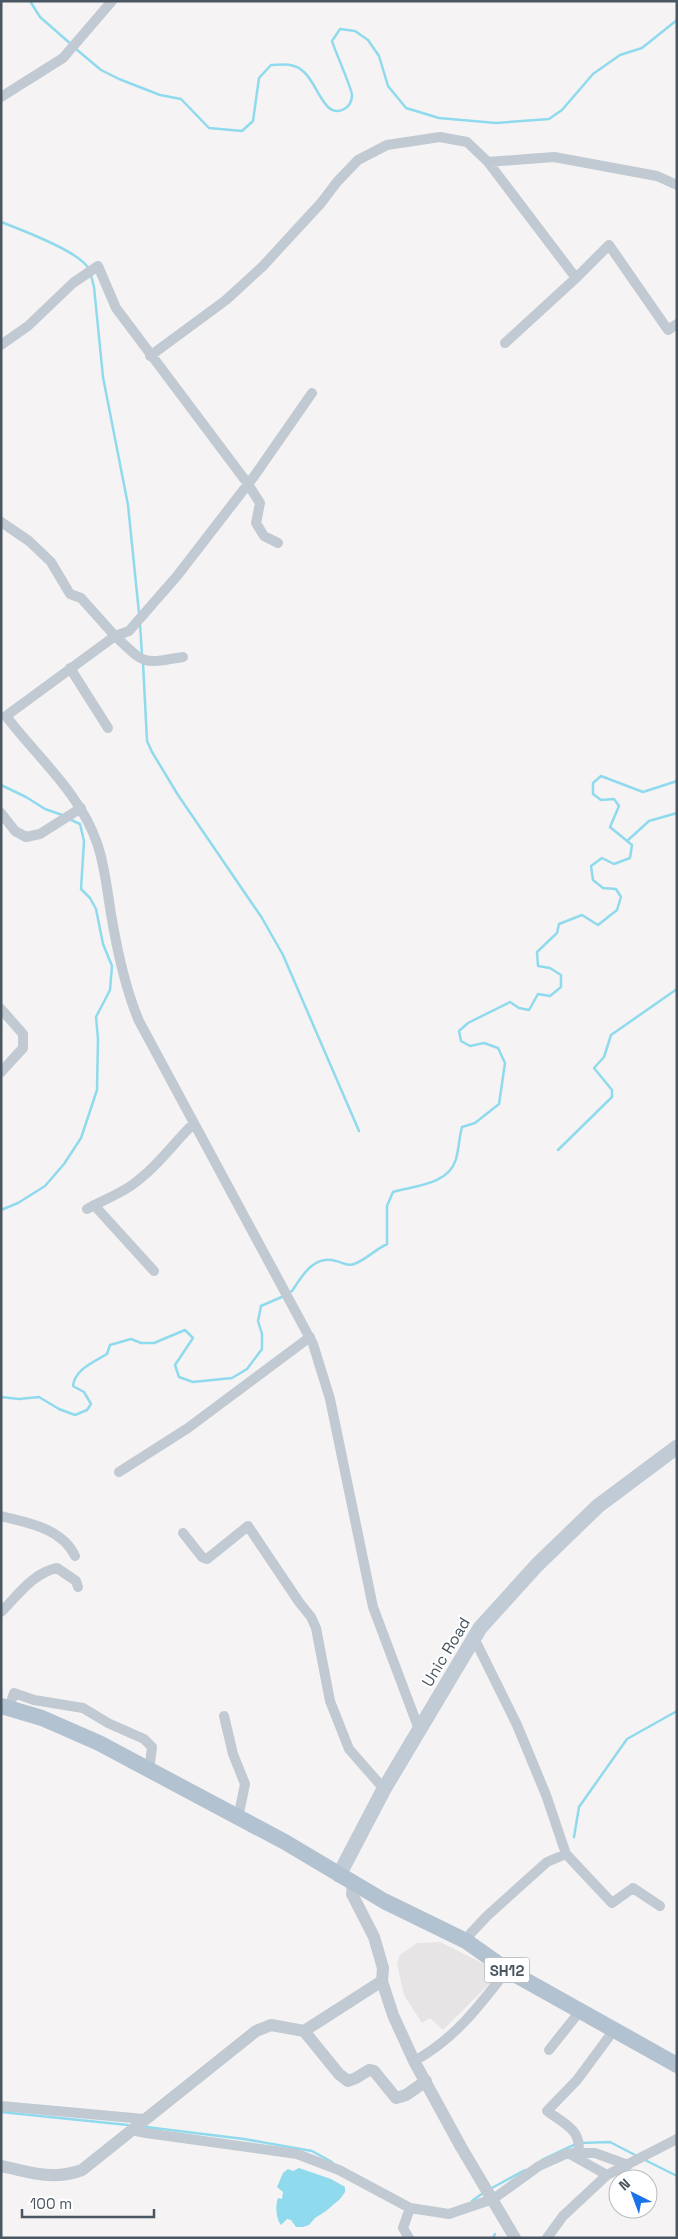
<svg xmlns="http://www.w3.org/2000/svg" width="678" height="2239" viewBox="0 0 678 2239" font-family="'Space Grotesk',sans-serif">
<rect width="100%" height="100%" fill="#f5f3f3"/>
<path fill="#e6e4e5" d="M440 1942 488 1966 485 1969 495 1978 443 2030 430 2018 422 2023 404 1995 397 1964 400 1955 417 1943Z"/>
<path fill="#90daee" d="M299 2168 331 2179 345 2187V2192L340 2199 326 2211 315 2218 309 2225 303 2227H296L291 2220 287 2219 281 2225C276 2219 275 2206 278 2198L282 2199 283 2192 277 2187 283 2173 288 2169 293 2171Z"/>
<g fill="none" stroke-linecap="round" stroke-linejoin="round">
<path stroke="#90daee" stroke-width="2.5" d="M30 1 40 17 72 45
M76 49 101 70 119 79 160 95 181 99 209 128 242 131 253 121 259 78 271 65C283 64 295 63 304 72 314 81 318 97 328 107 338 116 352 108 352 95 352 89 335 51 332 41L340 29 355 31 368 40 379 56 388 86 406 108 439 118 496 123 549 119 562 110 593 74 620 55 642 48 677 20
M1 222C19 229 84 253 89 270
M91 275 94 287 103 377 128 505 139 613
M140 624 142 655
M143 663 147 741 152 752 178 795 262 918 283 955 359 1131
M1 785 26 797 45 809 65 816
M627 841 649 821 677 813
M558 1150 612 1097V1090L594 1068 604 1057 611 1035 677 989
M1 1210 18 1203 45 1186 64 1164 81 1138 97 1090 98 1039 96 1017 110 990 112 966 103 944 96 909 90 898 81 889 84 841 80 824 69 819
M288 1293 292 1291C302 1276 314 1254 336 1261 342 1262 347 1267 354 1264 364 1261 376 1249 387 1244V1206L393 1192C413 1186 449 1185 456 1159 459 1148 459 1138 462 1127L475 1123 499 1104 505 1063 498 1048 484 1043 470 1046 461 1041 459 1031 468 1023 510 1002 519 1008 529 1010 538 994 550 996 561 987V975L550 968 538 966 537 952 557 933 559 924 582 915 598 925 617 910 621 897 616 889 603 888 593 880 591 866 602 858 614 864 630 858 632 845 610 827 619 806 614 799 601 800 593 794V783L601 776 643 792 677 781
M1 1397 19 1399 39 1397 59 1409 75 1415 87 1410 91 1404 84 1392 73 1386C75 1369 94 1362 107 1354L110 1345 131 1339 141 1343H154L185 1330 193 1338 175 1365 179 1377 193 1382 232 1378 247 1369 262 1349V1334L258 1321 261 1306 284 1296
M574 1837 579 1807 627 1739 677 1711
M1 2112 128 2125
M146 2127 244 2139 312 2151 332 2162
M581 2143 610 2142 637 2156
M542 2160 576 2144
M645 2160 677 2176
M490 2189 525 2170
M472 2201 483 2193
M493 2238 495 2234"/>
<path stroke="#c1cad2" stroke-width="10" d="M1 97 63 58 112 1
M488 162 554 157 657 176 677 185
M505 343 576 278
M1 345 28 326 73 283 98 266 116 308 248 484 260 503 256 523 264 536 278 543
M150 356 226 300 263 266 321 203 337 182 358 160 387 145 440 137 467 142 488 162 576 278 609 245 668 330 677 324
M1 522 29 541 51 562 70 594 81 598 115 636 6 716C37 757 80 793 97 843 105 866 107 890 111 914 117 950 125 988 139 1021L313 1344 330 1399 373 1607 420 1732
M183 657C141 664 146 665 115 636L129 631 177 576 255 475 312 393
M70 668 108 728
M1 813 15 831 26 837 40 834 81 808
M1 1009 23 1034V1048L1 1072
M94 1205 154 1271
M87 1209C101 1201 118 1195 132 1185 156 1168 173 1144 193 1124
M119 1472 188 1428 310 1337
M1 1516C28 1523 62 1528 75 1556
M183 1533 202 1557 207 1559 248 1526 299 1602 311 1617 316 1628 330 1701 349 1749 384 1789
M1 1612C18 1595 33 1573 57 1568L76 1581 78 1587
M474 1638 517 1725 546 1795 566 1854 612 1903 633 1888 660 1906
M9 1708 14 1693 34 1700 83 1708 108 1723 144 1739 152 1747 149 1771
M224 1716 233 1754 245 1784 238 1818
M466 1941 471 1933 487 1916 547 1862 566 1854
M549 2050 580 2011
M414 2061C454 2040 481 2004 507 1970
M1 2106 144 2119
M131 2130 146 2133 297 2154 339 2170 410 2208 449 2214 493 2199 539 2166 568 2153 607 2175
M578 2152C583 2131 562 2122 547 2111L577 2080 614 2030
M573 2153H595L628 2165
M409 2238 403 2228 410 2208
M547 2238 563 2216 607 2175 677 2139"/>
<path stroke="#c1cad2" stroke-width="12" d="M353 1885 352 1894 374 1937 383 1968 382 1981 393 2015 414 2061 461 2147 515 2238
M304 2031 339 2074 348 2081 356 2078 369 2070 374 2071 396 2098 406 2095 426 2081
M1 2166C31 2172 52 2181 82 2170L256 2031 271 2025 304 2031 382 1981"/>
<path stroke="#c1cbd6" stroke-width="15" d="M339 1875 384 1789 480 1628 537 1565 598 1506 677 1447"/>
<path stroke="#b3c2d1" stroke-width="16" d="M1 1706 42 1718 99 1743 285 1842 384 1901 466 1941 507 1970 677 2065"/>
</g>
<g text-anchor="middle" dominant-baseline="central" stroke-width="4" stroke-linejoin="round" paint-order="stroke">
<rect fill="#fff" stroke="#808990" stroke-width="1" x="484.5" y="1957.5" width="45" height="25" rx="4"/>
<g font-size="15" font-weight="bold" fill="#4a5661">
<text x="507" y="1970">SH12</text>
</g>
<g font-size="16" fill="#4a5661" stroke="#fff">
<text transform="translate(446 1652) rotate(-59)">Unic Road</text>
</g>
</g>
<rect width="678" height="2239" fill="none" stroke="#4a5661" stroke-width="5"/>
<g transform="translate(633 2194) rotate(318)"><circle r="24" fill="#ffffff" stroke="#b7bbc0"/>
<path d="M0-4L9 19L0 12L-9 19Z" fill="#1a73e8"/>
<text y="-8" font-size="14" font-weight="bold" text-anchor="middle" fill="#4a5661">N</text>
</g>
<path d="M22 2209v8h132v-8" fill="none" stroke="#4a5661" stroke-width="2.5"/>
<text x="30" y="2209" font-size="15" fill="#4a5661" stroke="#ffffff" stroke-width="4" paint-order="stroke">100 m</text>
</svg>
